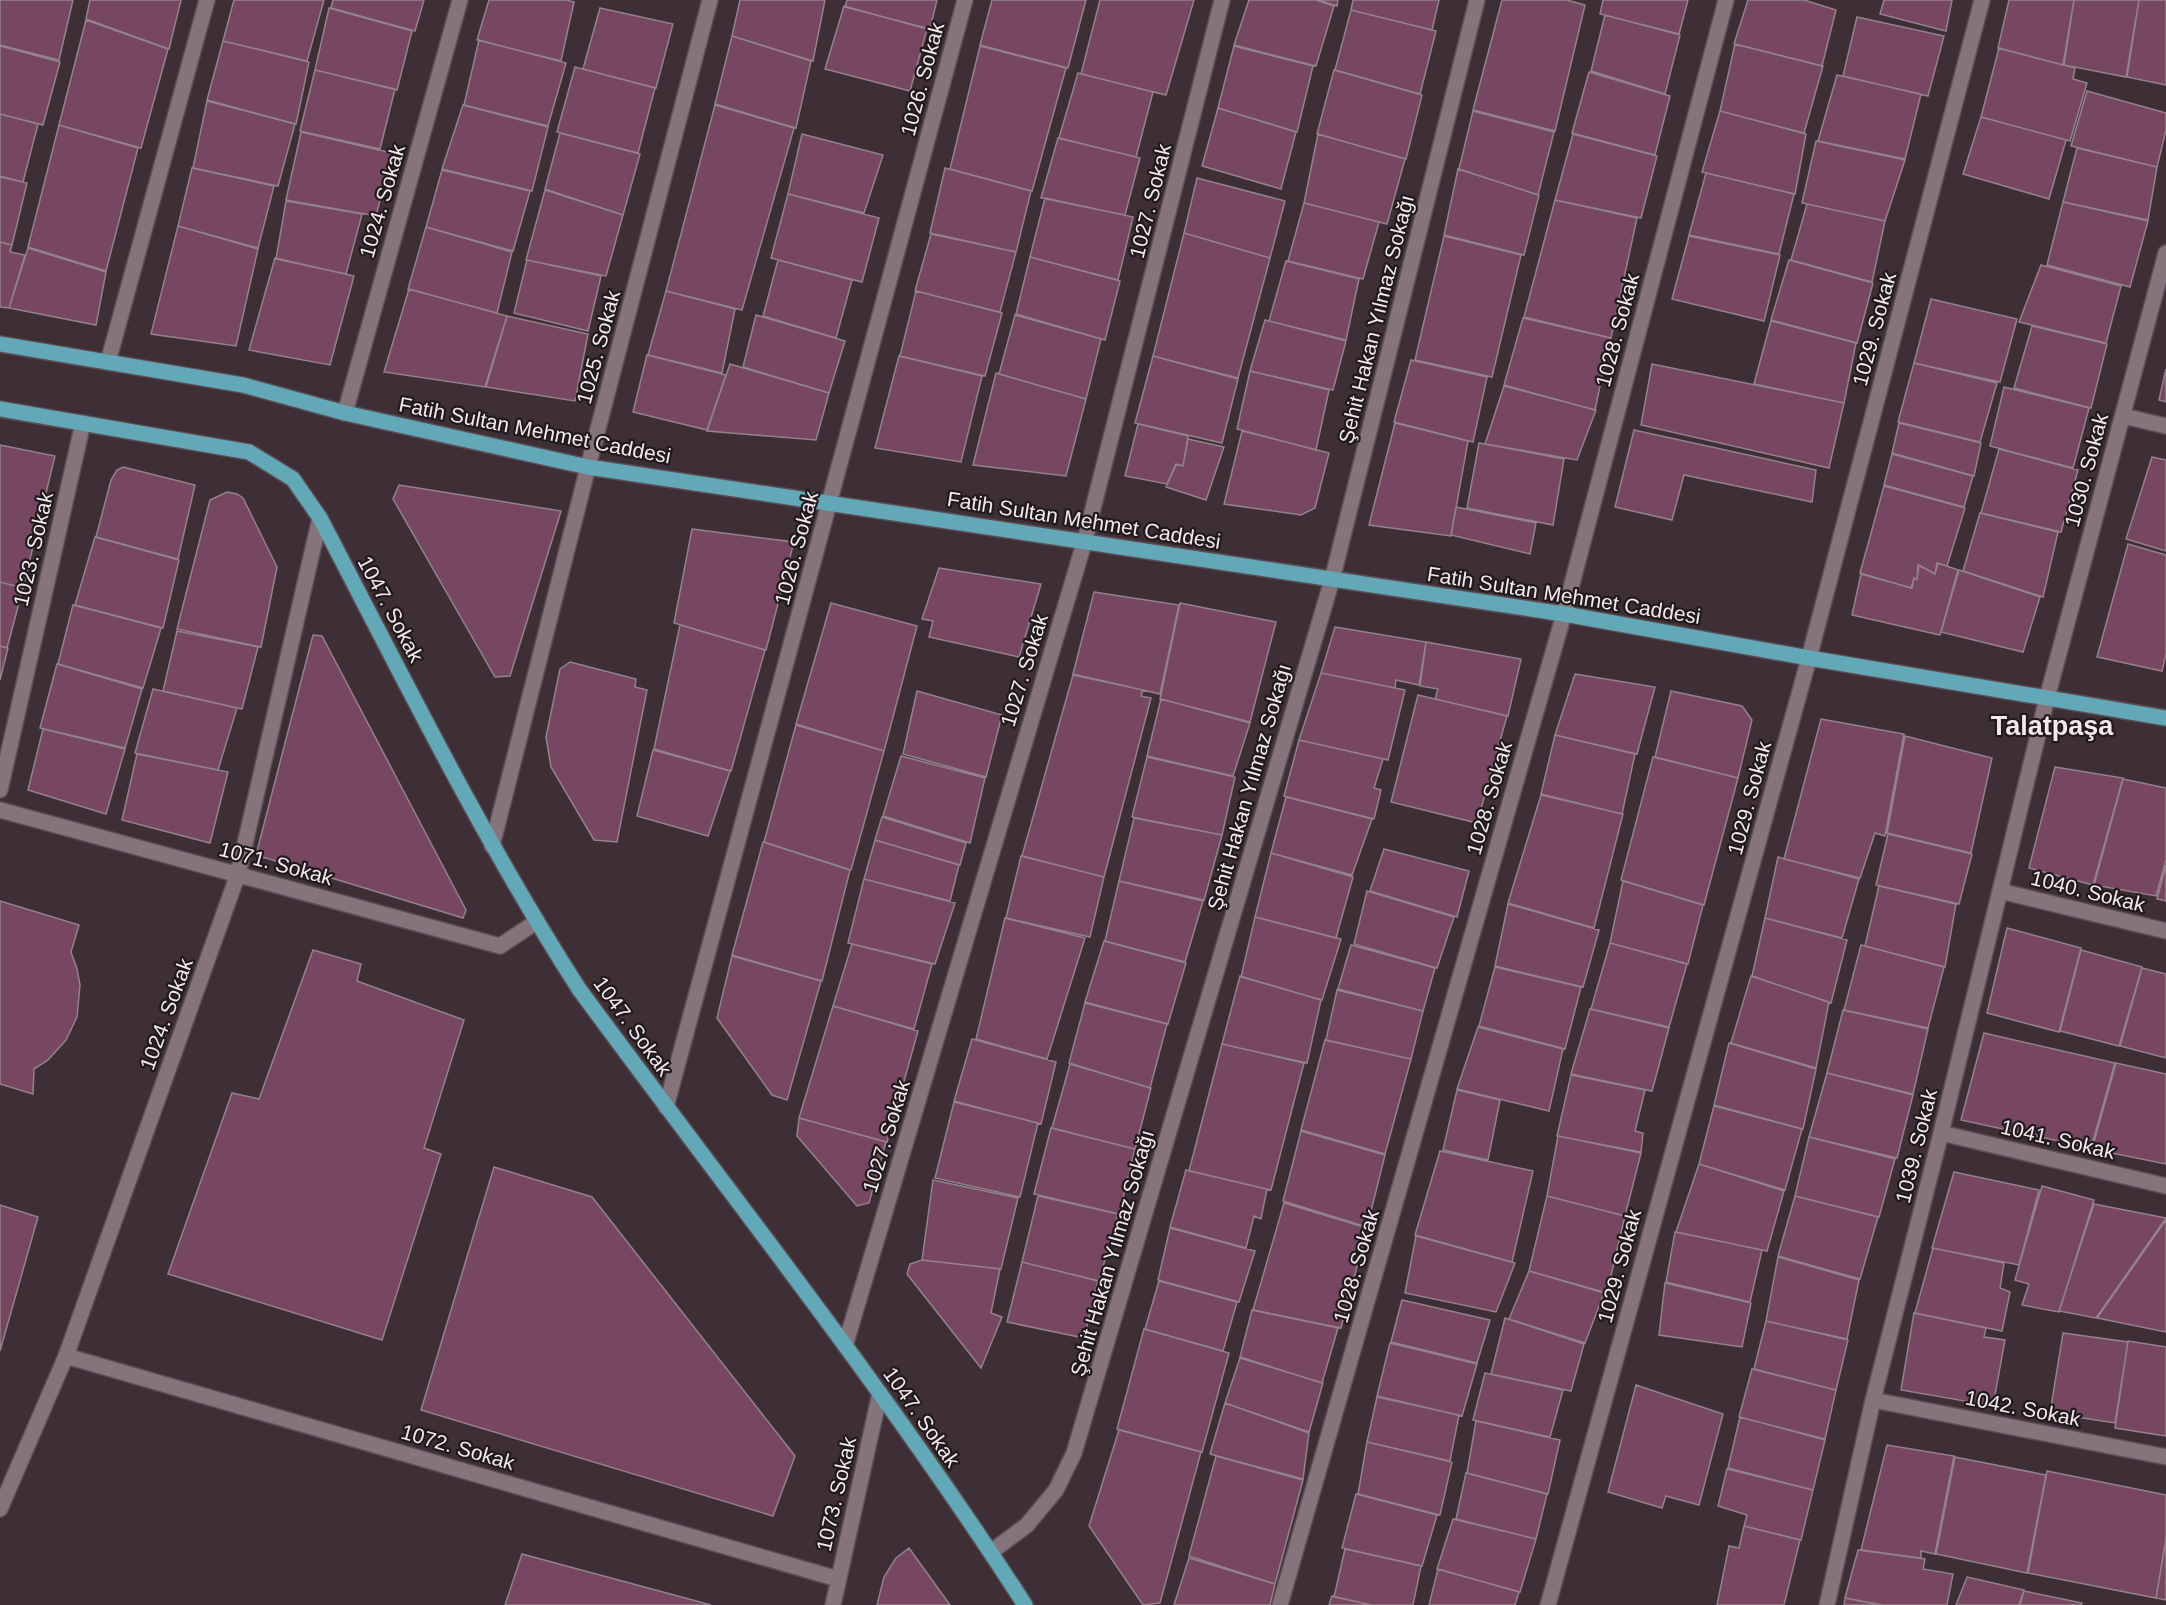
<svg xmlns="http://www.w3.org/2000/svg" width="2166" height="1605" viewBox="0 0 2166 1605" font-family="Arial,sans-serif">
<rect width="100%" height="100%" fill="#3e2f37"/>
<path fill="#774762" stroke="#93828b" stroke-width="1.5" d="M0 0H73L59 60 0 45Z
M90 0H181L169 49 86 19Z
M234 0H324L307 61 223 41Z
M333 0H424L415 31 331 8Z
M489 0H566L574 2 561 61 477 40Z
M740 0H825L813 61 732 36Z
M847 0H937L930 29 845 7Z
M992 0H1086L1068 68 980 45Z
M1100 0H1194L1166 95 1081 74Z
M1249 0H1316L1334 6 1316 66 1234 45Z
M1318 0H1338L1337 6Z
M1353 0H1439L1432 30 1351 10Z
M1502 0H1567L1585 5 1555 131 1473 110Z
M1603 0H1688L1679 34 1600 14Z
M1748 0H1804L1836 10 1822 66 1734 44Z
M1884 0H1952L1946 31 1880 14Z
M2009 0H2074L2063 65 1998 48Z
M2074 0H2139L2126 77 2064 65Z
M2139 0H2166V85L2127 77Z
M844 6 927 29 910 91 825 69Z
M329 8 412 31 397 90 315 70Z
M600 8 673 24 656 88 583 69Z
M1351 10 1436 31 1420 94 1335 70Z
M1605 15 1680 35 1665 94 1591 71Z
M1857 17 1944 36 1928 96 1843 76Z
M86 20 168 49 141 148 59 125Z
M732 36 811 61 796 128 715 104Z
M479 40 566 63 548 126 464 105Z
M223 41 309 62 296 124 207 100Z
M1735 44 1823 66 1804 133 1720 111Z
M0 46 60 62 43 125 0 114Z
M980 46 1066 68 1032 191 950 169Z
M1234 46 1313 66 1297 132 1218 108Z
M1999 48 2075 68 2073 79 2087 83 2070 141 1981 117Z
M575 67 655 88 638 153 557 132Z
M315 70 395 89 380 149 300 131Z
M1334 70 1422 95 1406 159 1317 134Z
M1589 72 1670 96 1655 155 1572 133Z
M1078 73 1153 92 1136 157 1059 138Z
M1837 75 1921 94 1905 159 1818 141Z
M2087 91 2166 113V130L2157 167 2071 146Z
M207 101 295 124 278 186 193 168Z
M463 105 548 127 532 191 442 169Z
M715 105 794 128 742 310 666 291Z
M1218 108 1296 132 1281 189 1202 166Z
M1473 111 1554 132 1538 195 1459 169Z
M1720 111 1806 134 1795 194 1702 172Z
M0 114 38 124 23 182 0 176Z
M1981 117 2066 140 2049 199 1963 174Z
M59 125 138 148 106 271 28 247Z
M301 132 392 153 376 216 286 200Z
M560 133 640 154 623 215 545 189Z
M802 134 883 155 864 213 788 194Z
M1318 134 1405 159 1387 224 1304 203Z
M1573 134 1657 156 1641 218 1555 200Z
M1058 138 1140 158 1125 215 1041 198Z
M1816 141 1905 160 1885 221 1802 203Z
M2077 148 2157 167 2148 220 2063 202Z
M192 168 274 186 258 248 178 226Z
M945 168 1031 191 1016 252 930 233Z
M1458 169 1539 195 1524 255 1444 235Z
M442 170 530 191 513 251 426 227Z
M1706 173 1794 194 1779 254 1689 235Z
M0 177 27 183 12 245 0 242Z
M1197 178 1285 201 1270 258 1184 233Z
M545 190 623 215 606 276 526 260Z
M788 194 879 218 862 282 771 258Z
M1045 198 1133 217 1118 280 1030 257Z
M1555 200 1637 218 1611 338 1524 317Z
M286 201 362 214 346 274 276 259Z
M2063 202 2148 221 2130 287 2047 265Z
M1304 203 1379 222 1363 279 1288 261Z
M1807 204 1885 221 1872 282 1791 260Z
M178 226 258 249 236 346 151 334Z
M426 227 512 252 497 313 408 289Z
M1184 233 1270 258 1238 378 1153 356Z
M931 234 1016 252 1000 312 915 291Z
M1444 236 1521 255 1492 377 1415 360Z
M1689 236 1780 255 1764 321 1672 299Z
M0 242 12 245 10 252 25 255 9 308 0 307Z
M28 248 106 272 96 325 9 308Z
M1030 257 1120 281 1105 340 1016 314Z
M275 258 354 276 330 365 249 350Z
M527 260 601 276 588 331 514 313Z
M778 260 852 280 836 338 763 316Z
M1789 260 1873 283 1857 343 1771 320Z
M1286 261 1359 279 1346 340 1269 321Z
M2041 265 2121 286 2106 343 2019 322Z
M409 289 507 316 485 387 384 372Z
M666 291 735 309 722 373 648 355Z
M916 291 1002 313 985 376 900 356Z
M1931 299 2017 319 2000 382 1914 363Z
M756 315 845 341 829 393 743 367Z
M1015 315 1101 339 1086 399 999 374Z
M507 316 588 334 575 401 486 387Z
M1523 318 1610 338 1595 410 1504 385Z
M1265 320 1346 341 1333 390 1250 371Z
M1771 321 1856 343 1844 403 1754 384Z
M2032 326 2107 344 2091 408 2014 388Z
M647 355 726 375 707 430 633 412Z
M899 356 982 376 961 462 875 448Z
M1153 356 1238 379 1222 443 1135 423Z
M1411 360 1487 377 1473 442 1394 422Z
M1914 363 1997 383 1980 442 1898 422Z
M730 364 829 393 816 440 707 431Z
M1652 364 1844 403 1829 468 1641 425Z
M2166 369V402L2159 400Z
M1250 371 1329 390 1316 450 1237 429Z
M996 373 1086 399 1066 476 973 465Z
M1504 386 1596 410 1577 460 1485 444Z
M2004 387 2089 408 2073 468 1990 446Z
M1395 423 1468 441 1451 536 1369 525Z
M1899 423 1981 443 1974 476 1892 453Z
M1138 424 1188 436 1183 466 1176 464 1167 484 1125 476Z
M1634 430 1816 470 1812 502 1684 475 1672 520 1615 507Z
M1242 431 1329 453 1315 508 1301 515 1224 504Z
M1188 439 1224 447 1206 500 1166 487 1176 465 1183 466Z
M1479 443 1564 459 1553 525 1467 508Z
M0 445 55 456 23 588 0 582Z
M1999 449 2078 470 2061 532 1981 513Z
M1892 454 1973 476 1964 507 1884 485Z
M2152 457 2166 460V551L2126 539Z
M123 467 195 485 178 559 96 537 111 480 117 470Z
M399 485 561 511 510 676 495 677 393 499Z
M1884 486 1965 508 1947 566 1937 563 1935 574 1918 565 1917 580 1914 578 1911 588 1860 573Z
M227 492 237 494 243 498 277 567 261 647 177 629 210 500Z
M1456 507 1536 523 1530 554 1451 535Z
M1980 513 2058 532 2043 597 1963 571Z
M692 529 794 542 766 650 674 623Z
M95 537 179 560 163 628 75 605Z
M2128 544 2166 555V654L2162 671 2097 657Z
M1938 563 1958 570 1940 635 1852 615 1861 574 1912 588 1914 578 1917 580 1919 565 1935 574Z
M939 568 1041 584 1019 657 929 637 933 621 922 619Z
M1959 570 2040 597 2023 652 1941 632Z
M0 582 23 588 7 648 0 646Z
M1094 592 1179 605 1160 694 1073 674Z
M831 603 917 626 884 751 796 724Z
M1180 603 1276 622 1250 722 1160 699Z
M73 605 161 628 143 688 58 664Z
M680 625 765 650 731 771 654 749Z
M1335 627 1426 642 1419 685 1396 680 1395 688 1321 673Z
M177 631 258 647 242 709 163 691Z
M313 635 322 636 466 910 463 918 256 855Z
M1426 642 1521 659 1508 716 1435 699 1438 689 1420 686Z
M0 646 8 648 0 680Z
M570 662 636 679 635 687 647 690 617 842 594 840 551 767 546 737 560 669Z
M57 664 142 689 125 748 40 728Z
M1321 673 1405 690 1388 760 1299 740Z
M1575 674 1655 687 1637 754 1555 735Z
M1073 675 1143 690 1141 696 1151 698 1104 877 1022 856Z
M153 689 237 708 218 770 135 753Z
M917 691 1002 715 986 777 903 754Z
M1671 691 1742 706 1752 720 1738 778 1655 757Z
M1418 695 1507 716 1477 823 1391 802Z
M1161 699 1250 723 1233 776 1147 756Z
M1821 719 1904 734 1885 836 1875 833 1860 878 1784 859Z
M796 725 884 751 851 870 764 842Z
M43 729 125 749 106 814 28 790Z
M1555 735 1635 754 1622 814 1541 794Z
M1905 736 1992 758 1971 853 1887 833Z
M1299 740 1383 759 1374 788 1381 790 1374 819 1284 796Z
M653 750 730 771 708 836 637 816Z
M137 754 228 772 210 843 122 820Z
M901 756 985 778 970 843 883 816Z
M1147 757 1235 777 1222 835 1132 817Z
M1653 757 1738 778 1704 905 1621 880Z
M2055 767 2123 778 2093 885 2029 868Z
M2123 779 2166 788V860L2156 896 2094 885Z
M1541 795 1623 814 1594 928 1508 903Z
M1286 797 1372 819 1352 875 1271 853Z
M882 817 966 843 960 865 875 840Z
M1134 818 1222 835 1204 900 1119 881Z
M1888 834 1972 854 1959 904 1876 885Z
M875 840 959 865 950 901 864 879Z
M763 842 850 870 822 981 732 955Z
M1384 849 1469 871 1457 917 1370 891Z
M1271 853 1353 877 1336 938 1255 917Z
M1021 856 1104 877 1090 937 1006 918Z
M1778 857 1859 879 1842 938 1765 918Z
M2166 865V901L2157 899Z
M864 879 955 903 935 964 848 943Z
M1119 881 1203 901 1185 962 1105 941Z
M1623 881 1703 905 1688 964 1610 943Z
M1879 886 1956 904 1945 967 1865 946Z
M1367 891 1454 917 1437 968 1354 944Z
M0 901 79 925 71 952 77 969 80 985 77 1017 66 1040 48 1060 34 1069 33 1094 0 1084Z
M1508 904 1599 930 1583 987 1495 966Z
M1255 917 1341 939 1322 1000 1241 977Z
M1005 918 1085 938 1047 1059 976 1039Z
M1765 918 1847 940 1831 1003 1752 976Z
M2007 928 2081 948 2059 1032 1987 1013Z
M1104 941 1186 963 1168 1024 1085 1002Z
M1610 943 1687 964 1669 1027 1591 1009Z
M852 944 932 964 914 1029 833 1006Z
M1351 945 1435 968 1423 1011 1338 989Z
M1861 945 1944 967 1928 1028 1844 1010Z
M313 950 361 964 357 981 464 1020 424 1148 441 1154 382 1340 168 1274 232 1093 259 1099Z
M2081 950 2142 967 2119 1046 2060 1031Z
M732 956 821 981 787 1100 772 1095 717 1018Z
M1495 967 1581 987 1565 1049 1479 1026Z
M2142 968 2166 974V1058L2120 1046Z
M1240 976 1321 1000 1307 1063 1222 1044Z
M1751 976 1829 1002 1816 1068 1731 1043Z
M1337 990 1423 1011 1411 1059 1326 1040Z
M1085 1003 1167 1024 1150 1088 1069 1063Z
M833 1006 918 1031 887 1142 799 1118Z
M1590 1009 1669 1028 1652 1091 1571 1074Z
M1843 1010 1928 1029 1913 1094 1827 1073Z
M1478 1027 1563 1049 1549 1111 1457 1089Z
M1984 1033 2115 1063 2091 1148 1961 1120Z
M972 1039 1056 1062 1041 1124 954 1101Z
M1325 1040 1411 1059 1385 1154 1301 1130Z
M1729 1043 1816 1069 1803 1129 1714 1105Z
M1222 1044 1304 1063 1271 1190 1189 1171Z
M2116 1063 2166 1074V1164L2092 1149Z
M1070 1064 1151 1088 1135 1149 1052 1128Z
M1827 1073 1913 1095 1897 1158 1809 1137Z
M1571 1075 1645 1090 1635 1131 1643 1133 1641 1152 1557 1136Z
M1457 1090 1500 1100 1488 1160 1443 1150Z
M954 1102 1038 1123 1020 1197 935 1178Z
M1714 1106 1802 1129 1785 1190 1699 1164Z
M799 1118 886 1142 869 1203 857 1206 797 1136Z
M1051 1128 1135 1149 1119 1214 1034 1194Z
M1301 1131 1385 1155 1367 1227 1283 1201Z
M1558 1136 1641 1153 1625 1216 1547 1196Z
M1809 1137 1895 1159 1879 1217 1795 1196Z
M1440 1151 1533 1171 1512 1262 1415 1235Z
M1699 1164 1784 1191 1767 1251 1676 1232Z
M494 1167 592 1197 795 1456 773 1516 421 1410Z
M1186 1170 1267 1189 1261 1219 1254 1216 1246 1248 1170 1227Z
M1954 1172 2039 1190 2019 1265 1932 1248Z
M933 1180 1018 1198 1001 1269 922 1260Z
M2042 1186 2094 1200 2059 1312 2022 1305 2029 1284 2015 1280Z
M1038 1196 1118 1214 1099 1281 1022 1262Z
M1547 1196 1625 1216 1607 1293 1529 1271Z
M1795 1196 1878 1217 1860 1279 1778 1256Z
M1284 1203 1367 1228 1341 1328 1253 1310Z
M2094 1204 2166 1218 2096 1318 2059 1311Z
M0 1205 38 1217 0 1351Z
M2166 1220V1332L2097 1318Z
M1170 1228 1255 1251 1239 1302 1158 1280Z
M1675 1232 1762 1250 1750 1302 1666 1282Z
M1416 1236 1515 1263 1496 1312 1405 1293Z
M1933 1248 2004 1263 2000 1288 2010 1292 2002 1331 1915 1313Z
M1778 1257 1859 1280 1847 1339 1766 1321Z
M922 1260 1000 1269 991 1313 1002 1317 981 1368 907 1274 910 1264Z
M1022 1262 1098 1281 1084 1338 1007 1322Z
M1529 1271 1604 1293 1585 1343 1509 1319Z
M1159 1281 1237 1302 1223 1351 1145 1329Z
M1665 1283 1751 1303 1742 1347 1659 1335Z
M1402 1300 1490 1320 1477 1363 1391 1342Z
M1252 1310 1338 1328 1322 1383 1240 1357Z
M1914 1313 1986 1328 1984 1337 2005 1340 1993 1406 1901 1390Z
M1505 1318 1584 1344 1571 1391 1491 1374Z
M1766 1321 1848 1340 1836 1390 1754 1369Z
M1144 1329 1229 1353 1202 1452 1117 1429Z
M2063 1333 2128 1342 2115 1423 2050 1413Z
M2128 1341 2166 1347V1436L2115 1428Z
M1390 1343 1477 1364 1462 1416 1377 1396Z
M1240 1358 1323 1383 1309 1432 1225 1403Z
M1752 1369 1836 1390 1825 1439 1739 1417Z
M1485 1373 1563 1390 1550 1437 1473 1420Z
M1636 1385 1723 1414 1699 1505 1666 1496 1662 1508 1608 1492Z
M1377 1397 1459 1415 1450 1461 1367 1442Z
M1225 1403 1309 1433 1303 1479 1210 1454Z
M1740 1417 1825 1440 1813 1490 1728 1468Z
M1476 1421 1560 1440 1548 1494 1467 1473Z
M1119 1430 1201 1452 1160 1603 1143 1605 1089 1526Z
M1367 1442 1452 1462 1440 1515 1358 1494Z
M1887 1445 1954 1456 1935 1554 1921 1551V1558L1861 1550Z
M1216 1456 1303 1480 1275 1584 1189 1556Z
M1955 1457 2046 1475 2027 1573 1936 1554Z
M1727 1469 1813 1490 1801 1540 1744 1526 1747 1515 1718 1506Z
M2047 1471 2166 1495V1538L2156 1598 2028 1573Z
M1466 1473 1547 1494 1536 1539 1456 1519Z
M1356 1494 1437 1515 1422 1566 1342 1548Z
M1453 1519 1536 1539 1520 1592 1437 1569Z
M1744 1526 1800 1540 1784 1605H1717L1729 1546 1739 1548Z
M2166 1540V1600L2156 1598Z
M909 1548 950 1605H877L884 1577 896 1558Z
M1345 1549 1421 1566 1413 1605H1372L1334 1597Z
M1858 1550 1925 1559 1923 1569 1953 1574 1947 1605H1882L1845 1598Z
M522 1554 711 1605H505Z
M1189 1558 1275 1584 1270 1605H1174Z
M1438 1569 1519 1592 1515 1605H1429Z
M1967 1577 2024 1590 2019 1605H1956Z
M2024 1591 2082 1603 2081 1605H2020Z
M1332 1596 1371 1605H1329Z
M1845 1598 1880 1605H1844Z"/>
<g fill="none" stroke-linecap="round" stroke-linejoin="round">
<defs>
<path id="minor" d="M108 362 207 0
M345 413 460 0
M2123 416 2166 426
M0 790 83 423
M0 810 500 946 536 922
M492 846 588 467 710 0
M2000 891 2166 931
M666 1107 965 0
M1941 1133 2166 1186
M845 1346 1085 540 1222 0
M66 1356 838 1579
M1873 1400 2166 1457
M0 1509 66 1356 238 874 320 518
M991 1552 1027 1525 1056 1490 1074 1453 1332 580 1477 0
M833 1605 880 1393
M1280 1605 1564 614 1726 0
M1548 1605 1809 658 1982 0
M1827 1605 1873 1400 1941 1133 2047 698 2166 253"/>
<path id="major" d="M0 344 243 385 345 413 588 467 1564 614 1809 658 2166 718
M0 409 249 452 293 479 320 518C403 677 482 838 579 989 729 1193 888 1392 1025 1605"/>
</defs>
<use href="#minor" stroke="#5a4d55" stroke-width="18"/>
<use href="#major" stroke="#5a4d55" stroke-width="18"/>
<use href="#minor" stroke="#86747d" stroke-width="15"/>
<use href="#major" stroke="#63a8b7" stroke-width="15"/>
</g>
<g text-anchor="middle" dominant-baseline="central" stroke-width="4.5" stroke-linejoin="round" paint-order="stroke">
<g font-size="21" fill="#f2e8ed" stroke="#201a1d">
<text transform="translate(922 79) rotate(-75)">1026. Sokak</text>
<text transform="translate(382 201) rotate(-74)">1024. Sokak</text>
<text transform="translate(1150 201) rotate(-76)">1027. Sokak</text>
<text transform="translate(1376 319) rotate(-76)">Şehit Hakan Yılmaz Sokağı</text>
<text transform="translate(1874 329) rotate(-75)">1029. Sokak</text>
<text transform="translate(1617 330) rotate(-75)">1028. Sokak</text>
<text transform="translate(598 347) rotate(-75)">1025. Sokak</text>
<text transform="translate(535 430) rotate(11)">Fatih Sultan Mehmet Caddesi</text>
<text transform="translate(2086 470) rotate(-75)">1030. Sokak</text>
<text transform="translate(1084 520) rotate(9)">Fatih Sultan Mehmet Caddesi</text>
<text transform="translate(796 548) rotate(-75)">1026. Sokak</text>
<text transform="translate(33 549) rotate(-77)">1023. Sokak</text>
<text transform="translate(1564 595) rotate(9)">Fatih Sultan Mehmet Caddesi</text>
<text transform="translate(391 609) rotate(62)">1047. Sokak</text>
<text transform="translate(1024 670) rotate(-73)">1027. Sokak</text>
<text transform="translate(1249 787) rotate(-74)">Şehit Hakan Yılmaz Sokağı</text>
<text transform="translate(1489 798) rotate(-74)">1028. Sokak</text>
<text transform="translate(1749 798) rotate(-75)">1029. Sokak</text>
<text transform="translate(276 863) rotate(15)">1071. Sokak</text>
<text transform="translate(2088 891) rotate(14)">1040. Sokak</text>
<text transform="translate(166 1014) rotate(-70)">1024. Sokak</text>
<text transform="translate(633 1026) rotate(54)">1047. Sokak</text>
<text transform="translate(886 1136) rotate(-73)">1027. Sokak</text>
<text transform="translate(2058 1139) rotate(13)">1041. Sokak</text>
<text transform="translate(1916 1146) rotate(-76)">1039. Sokak</text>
<text transform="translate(1112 1253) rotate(-74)">Şehit Hakan Yılmaz Sokağı</text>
<text transform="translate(1356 1266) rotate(-74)">1028. Sokak</text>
<text transform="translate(1619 1266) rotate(-75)">1029. Sokak</text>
<text transform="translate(2023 1408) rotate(11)">1042. Sokak</text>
<text transform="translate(922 1417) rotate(55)">1047. Sokak</text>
<text transform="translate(458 1447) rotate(16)">1072. Sokak</text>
<text transform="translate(836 1494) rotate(-77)">1073. Sokak</text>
</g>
<g font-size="27" font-weight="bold" fill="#f2e8ed" stroke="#201a1d">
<text x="2052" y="726">Talatpaşa</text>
</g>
</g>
</svg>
